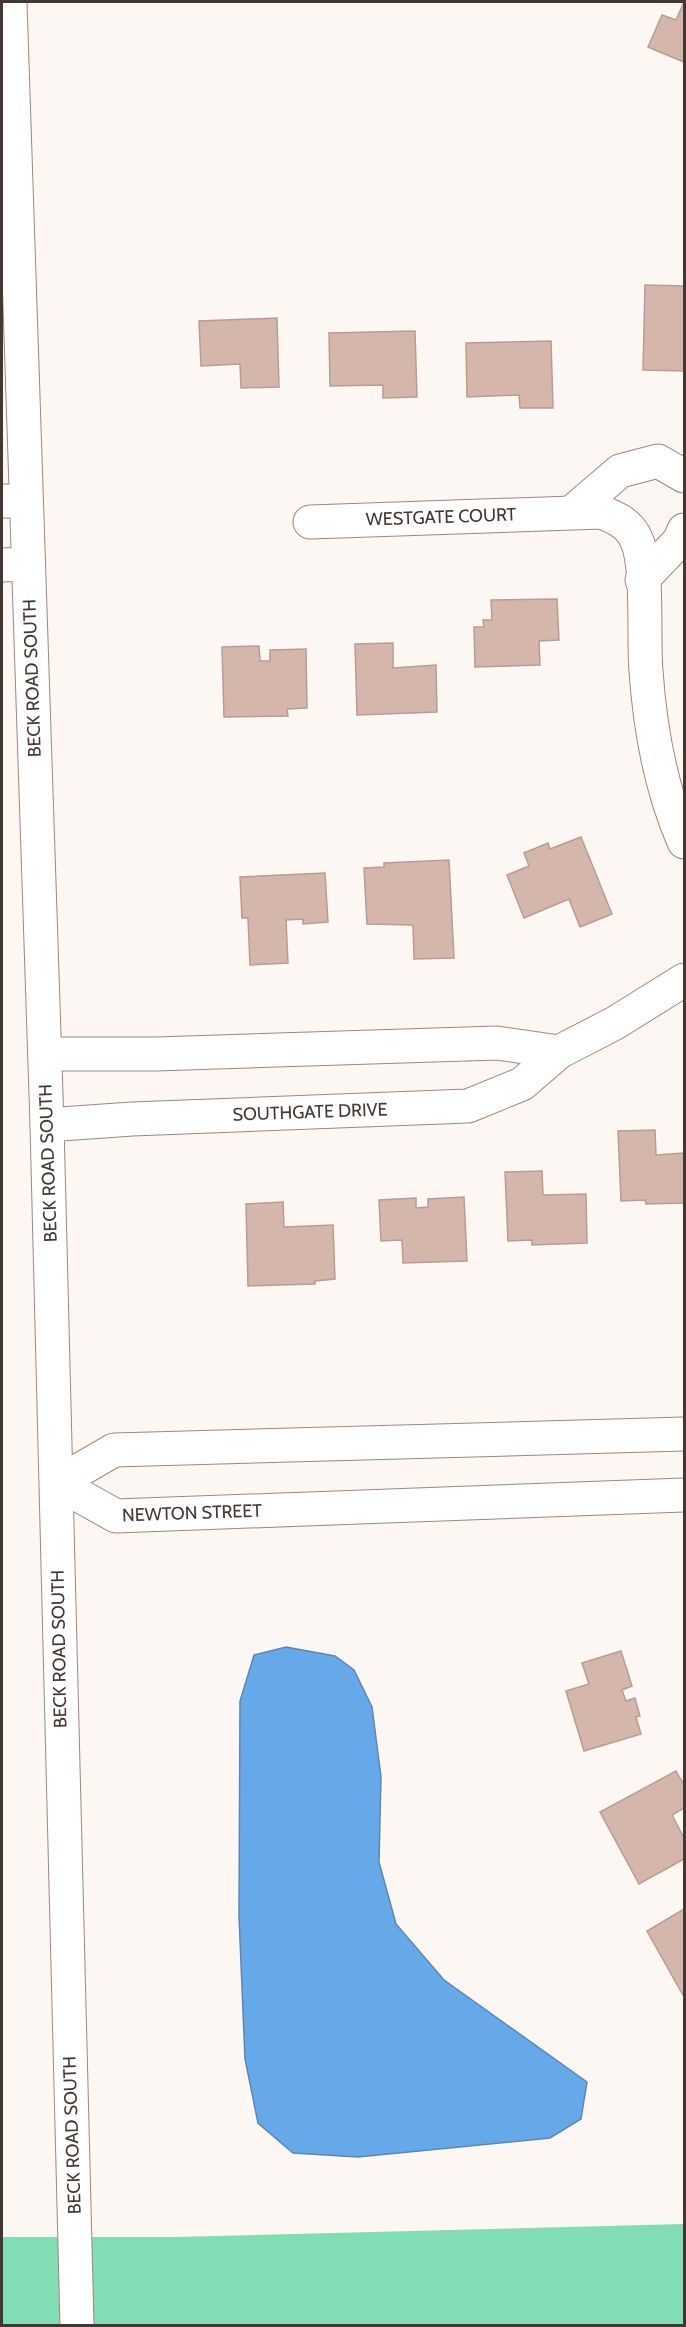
<svg xmlns="http://www.w3.org/2000/svg" width="686" height="2327" font-family="Cabin,sans-serif">
  <rect width="100%" height="100%" fill="#fdf7f4"/>
  <!-- green -->
  <path fill="#81ddb3" d="M684,2224v101h-682v-88h174z"/>
  <!-- water -->
  <path fill="#66a9e9" stroke="#5c87b2" stroke-width="1.5" d="M286,1647l49,9 19,14 18,37 9,70 -2,85 17,62 48,56 143,102 -6,37 -31,19 -192,19 -65,-4 -35,-30 -13,-64 -6,-143 1,-215 14,-46z"/>
  <!-- building -->
  <g fill="#d5b6aa" stroke="#ba9c90" stroke-width="1.5">
    <path d="M684,2v60l-36,-15 14,-32 14,5z"/>
    <path d="M645,285l39,1v85l-41,-1z"/>
    <path d="M277,318l2,69 -38,1 -1,-24 -39,2 -2,-45z"/>
    <path d="M415,331l2,66 -34,1v-13l-53,1 -1,-53z"/>
    <path d="M551,341l2,67h-33l-1,-13 -52,2 -1,-54z"/>
    <path d="M557,599l2,41 -20,1 1,24 -65,2 -1,-40h10l-1,-7h9l-1,-20z"/>
    <path d="M393,643v25l43,-3 1,47 -80,3 -2,-71z"/>
    <path d="M259,646l1,15h10v-11l36,-1 1,59 -20,1 1,7 -64,1 -2,-70z"/>
    <path d="M581,837l31,77 -32,13 -11,-28 -45,19 -17,-43 22,-9 -5,-13 24,-10 2,6z"/>
    <path d="M449,860l5,98 -40,1 -1,-34 -46,-1 -3,-56 20,-1v-4z"/>
    <path d="M325,873l3,49 -25,2v-5l-17,1 2,43 -38,2 -2,-47h-6l-2,-41z"/>
    <path d="M655,1130l1,25 28,-2v50l-38,1 -1,-4 -24,1 -3,-70z"/>
    <path d="M542,1171l1,24 43,-1 1,49 -55,2v-5l-24,1 -3,-69z"/>
    <path d="M464,1197l3,64 -64,2 -1,-23 -21,1 -2,-41 37,-2v10l12,-1v-8z"/>
    <path d="M283,1202l1,25 49,-2 2,54 -20,2v3l-67,2 -2,-82z"/>
    <path d="M621,1651l11,35 -10,4 4,11 9,-3 5,18 -4,1 5,17 -57,17 -18,-60 23,-7 -7,-21z"/>
    <path d="M676,1771l8,14v23l-12,7 12,23v21l-45,25 -39,-72z"/>
    <path d="M684,1909v88l-37,-66z"/>
  </g>
  <g fill="none" stroke-linecap="round" stroke-linejoin="round">
    <defs>
      <g id="street">
        <path d="M2,501h23"/>
        <path d="M572,512l48,-41 38,-10 26,15"/>
        <path d="M310,522l291,-10c14,5 29,12 35,27 13,26 7,100 10,132 4,58 15,118 38,171"/>
        <path d="M2,565l26,-1"/>
        <path d="M642,580l37,-39 5,-11"/>
        <path d="M45,1054h111l341,-11 62,9"/>
        <path d="M47,1125l85,-6 336,-13 54,-22 37,-32 56,-29 69,-43"/>
        <path d="M57,1483l57,-33 570,-16"/>
        <path d="M57,1483l59,33 568,-21"/>
      </g>
      <path id="secondary" d="M10,2l37,1123 30,1201"/>
    </defs>
    <!-- street casing -->
    <use href="#street" stroke="#a28579" stroke-width="35"/>
    <!-- secondary casing -->
    <use href="#secondary" stroke="#a28579" stroke-width="35"/>
    <!-- street -->
    <use href="#street" stroke="#fff" stroke-width="33"/>
    <!-- secondary -->
    <use href="#secondary" stroke="#fff" stroke-width="33"/>
  </g>
  <g text-anchor="middle" stroke-width="4.5" stroke-linejoin="round" paint-order="stroke">
    <!-- street labels -->
    <g font-size="18" fill="#443732" stroke="#fff">
      <text transform="translate(441 517) rotate(-2)" y="6">WESTGATE COURT</text>
      <text transform="translate(32 678) rotate(-92)" y="6">BECK ROAD SOUTH</text>
      <text transform="translate(310 1112) rotate(-2)" y="6">SOUTHGATE DRIVE</text>
      <text transform="translate(48 1163) rotate(-92)" y="6">BECK ROAD SOUTH</text>
      <text transform="translate(192 1513) rotate(-2)" y="6">NEWTON STREET</text>
      <text transform="translate(59 1649) rotate(-91)" y="6">BECK ROAD SOUTH</text>
      <text transform="translate(72 2135) rotate(-92)" y="6">BECK ROAD SOUTH</text>
    </g>
  </g>
  <!-- border -->
  <rect width="686" height="2327" fill="none" stroke="#443732" stroke-width="6"/>
</svg>
